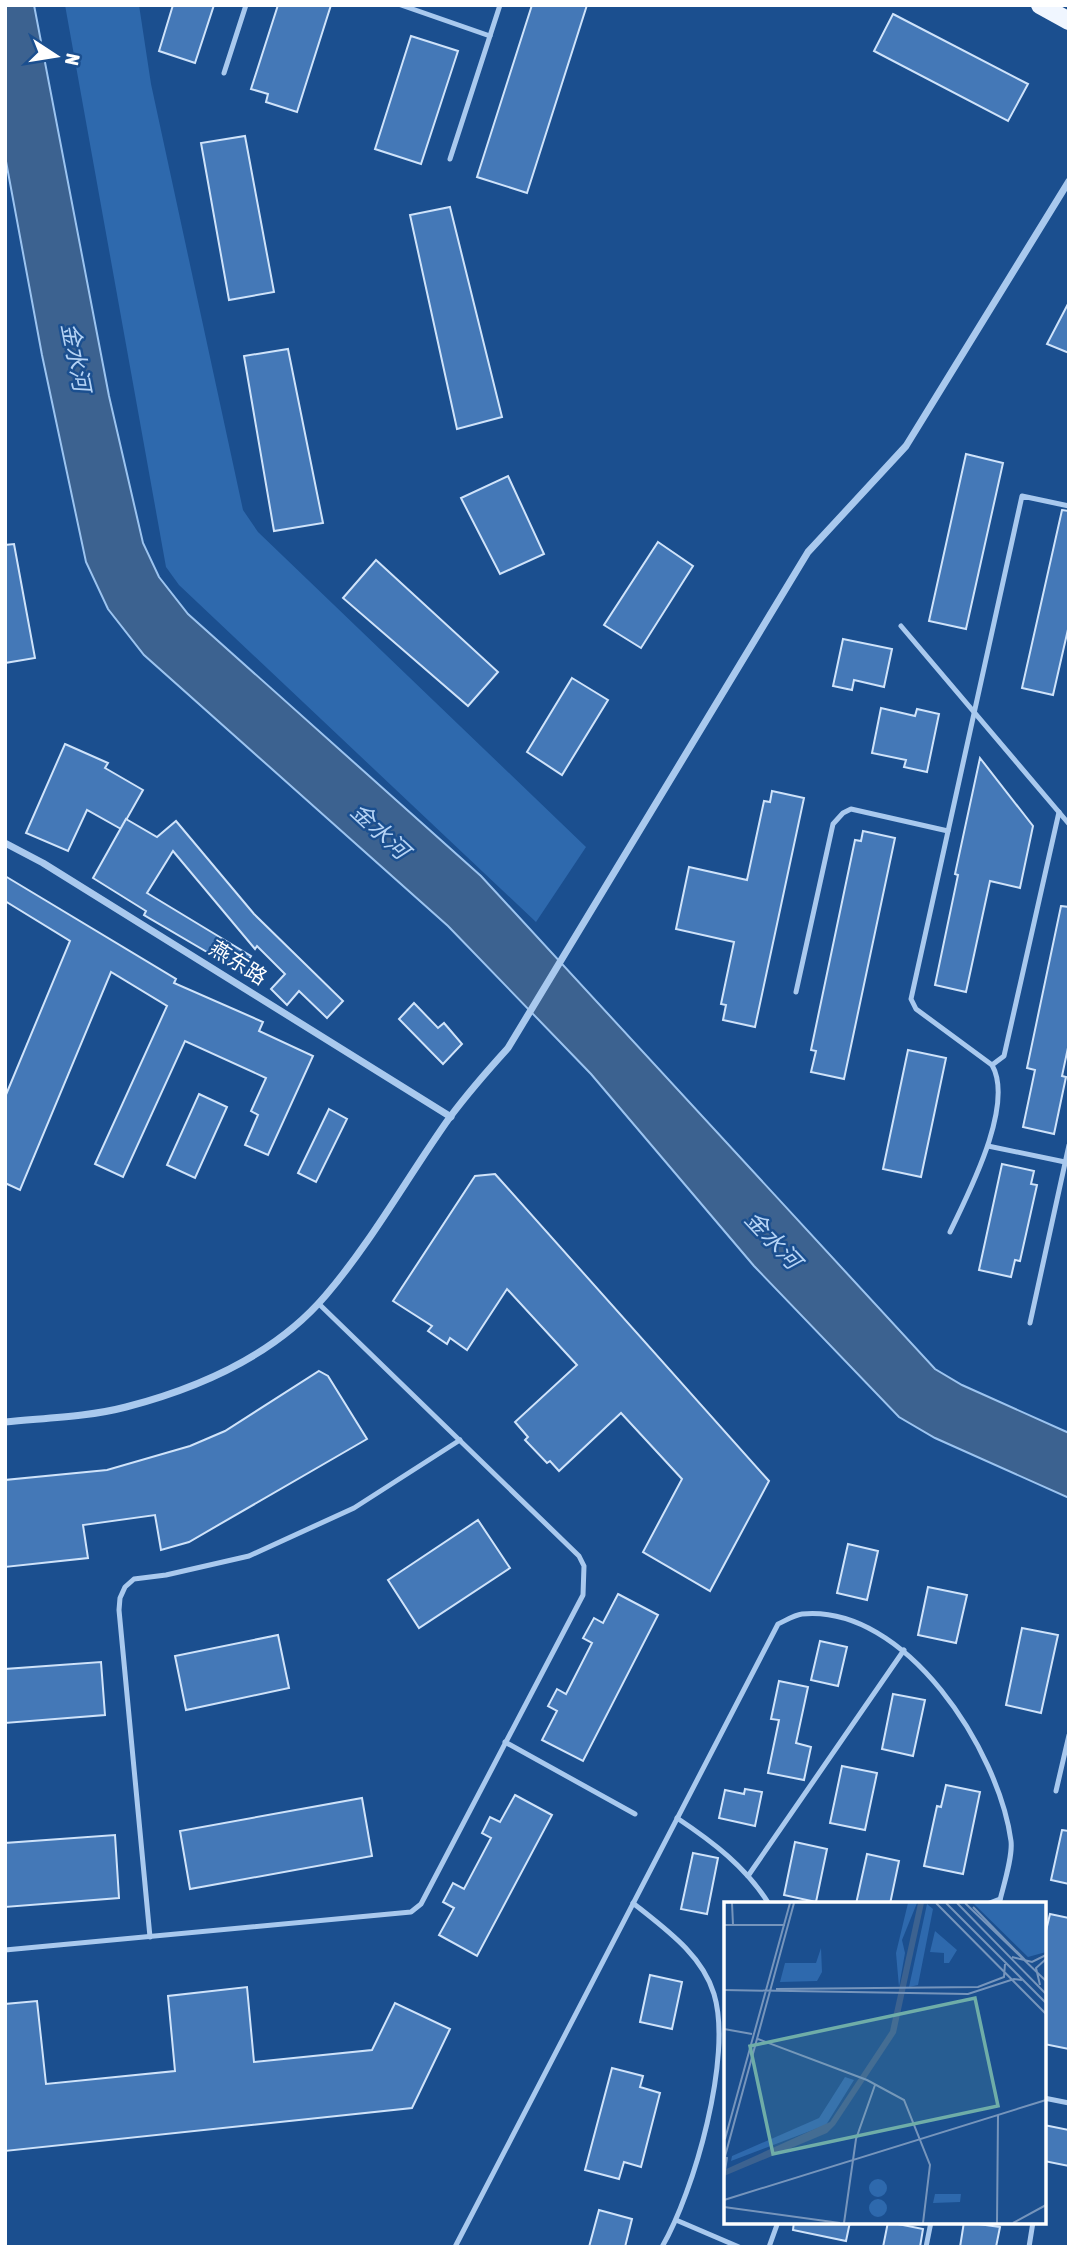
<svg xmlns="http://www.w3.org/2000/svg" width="1074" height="2252" font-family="'Asap Condensed','Noto Sans SC',sans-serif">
  <rect width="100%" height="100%" fill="#1b4f8f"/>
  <!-- green -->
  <path fill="#2e69ad" d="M65,5h74l12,79 92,426 15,22 328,315 -50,75 -357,-337 -13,-18z"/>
  <!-- water -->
  <path fill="#3c6290" stroke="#9cc4f0" stroke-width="2" d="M5,5h29l75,391 34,147 16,34 29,37 293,262 454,493 27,16 107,48v65l-134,-60 -36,-21 -145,-151 -163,-192 -143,-148 -304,-271 -36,-46 -22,-47 -44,-207 -37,-199z"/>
  <!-- building -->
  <g fill="#4478b7" stroke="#cfe3fa" stroke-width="2">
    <path d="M173,5h41l-19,58 -36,-12z"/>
    <path d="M278,5h53l-34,107 -31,-10 2,-8 -17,-5z"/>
    <path d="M532,5h55l-60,188 -50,-16z"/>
    <path d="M893,14l135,70 -20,37 -134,-70z"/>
    <path d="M411,36l47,15 -37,113 -46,-15z"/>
    <path d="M245,136l29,156 -45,8 -28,-157z"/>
    <path d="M450,207l52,210 -45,12 -47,-214z"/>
    <path d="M1069,302v51l-22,-9z"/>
    <path d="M288,349l35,174 -49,8 -30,-175z"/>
    <path d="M966,454l37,9 -37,166 -37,-8z"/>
    <path d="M508,476l36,78 -44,20 -39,-76z"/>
    <path d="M1062,510l7,1v114l-16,70 -31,-7z"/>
    <path d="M658,542l35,24 -52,82 -37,-23z"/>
    <path d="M14,544l21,114 -30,5v-118z"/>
    <path d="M376,560l122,112 -30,34 -125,-108z"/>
    <path d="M843,639l49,10 -8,38 -30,-7 -2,10 -19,-4z"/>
    <path d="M572,678l36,22 -46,75 -35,-23z"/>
    <path d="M881,708l34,8 2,-7 22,5 -12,58 -23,-5 2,-7 -34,-7z"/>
    <path d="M65,744l43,19 -3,5 38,22 -22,39 -34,-19 -19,41 -42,-18z"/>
    <path d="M980,758l53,68 -13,62 -30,-7 -24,111 -31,-7 23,-110 -3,-1z"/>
    <path d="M772,791l32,7 -49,229 -32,-7 3,-15 -5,-1 13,-62 -58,-13 13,-62 58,13 17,-79 6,1z"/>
    <path d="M126,819l31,18 19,-16 78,93 89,87 -16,17 -28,-27 -12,14 -16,-16 14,-15 -28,-28 -2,3 -82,-98 -26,42 104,63 -10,16 -97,-57 2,-4 -53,-33z"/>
    <path d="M863,831l32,7 -51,241 -33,-7 5,-21 -5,-1 44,-210 6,1z"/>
    <path d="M5,876l171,103 -2,4 89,39 -4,9 54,25 -45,99 -23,-10 13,-30 -7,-4 15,-33 -81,-37 -62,136 -28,-13 72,-158 -56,-34 -91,218 -15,-7v-86l65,-156 -65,-40z"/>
    <path d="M1061,906l8,1v136l-7,33 4,1 -12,57 -31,-7 12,-57 -8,-2z"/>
    <path d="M414,1003l24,25 6,-5 18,21 -19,20 -44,-45z"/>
    <path d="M908,1050l38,8 -25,119 -38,-8z"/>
    <path d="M199,1094l28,13 -32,71 -28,-13z"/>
    <path d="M329,1109l18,10 -31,63 -18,-9z"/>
    <path d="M1002,1164l32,7 -3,13 6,1 -17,76 -5,-1 -4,17 -32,-7z"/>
    <path d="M495,1174l274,307 -59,110 -67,-39 39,-73 -61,-66 -62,58 -9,-10 -3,2 -22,-23 3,-3 -13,-15 62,-57 -70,-76 -40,61 -17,-12 -3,6 -19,-13 4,-5 -39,-25 82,-125z"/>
    <path d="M319,1371l9,5 39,63 -178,103 -28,8 -6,-35 -72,10 5,33 -83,9v-87l102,-10 83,-24 35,-15z"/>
    <path d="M478,1520l32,48 -91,60 -31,-48z"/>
    <path d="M848,1544l30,7 -11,49 -30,-7z"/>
    <path d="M928,1587l39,8 -11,48 -38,-8z"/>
    <path d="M618,1594l40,21 -75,146 -41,-21 15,-29 -9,-5 9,-17 9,5 26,-51 -9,-5 11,-20 9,5z"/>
    <path d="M1022,1628l36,7 -17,78 -35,-8z"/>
    <path d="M278,1635l11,53 -103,22 -11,-54z"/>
    <path d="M820,1641l27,6 -9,39 -27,-6z"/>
    <path d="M101,1662l4,53 -100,8v-54z"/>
    <path d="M779,1681l29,6 -12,56 15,4 -7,33 -36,-7 11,-53 -8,-1z"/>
    <path d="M893,1694l32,6 -12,56 -31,-7z"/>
    <path d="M842,1766l35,7 -12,57 -35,-7z"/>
    <path d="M946,1785l34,7 -17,82 -39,-8 13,-60 4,1z"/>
    <path d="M745,1789l17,3 -7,34 -36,-8 6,-28 19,4z"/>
    <path d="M515,1795l37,20 -75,141 -38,-21 15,-27 -11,-6 10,-19 11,6 27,-51 -9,-5 8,-16 10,5z"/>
    <path d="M362,1798l10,58 -182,33 -10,-58z"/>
    <path d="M1062,1830l7,1v53l-18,-4z"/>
    <path d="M115,1835l4,63 -114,9v-64z"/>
    <path d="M795,1842l32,7 -11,53 -32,-7z"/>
    <path d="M693,1853l25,5 -11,56 -26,-5z"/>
    <path d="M867,1854l32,7 -9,43h-34z"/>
    <path d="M1050,1914l19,4v131l-25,-5v-105z"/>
    <path d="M650,1975l32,7 -10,47 -32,-7z"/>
    <path d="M247,1987l7,75 118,-12 23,-47 55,26 -38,79 -407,43v-147l32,-3 9,83 129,-13 -7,-75z"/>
    <path d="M612,2068l31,8 -3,11 20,6 -19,74 -17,-5 -5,17 -34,-9z"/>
    <path d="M1044,2125l25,5v36l-25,-5z"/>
    <path d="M599,2210l33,9 -7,28h-36z"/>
    <path d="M794,2222h56l-4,19 -53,-11z"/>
    <path d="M888,2222l35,7 -3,18h-37z"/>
    <path d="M964,2222l36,5 -4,20h-36z"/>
  </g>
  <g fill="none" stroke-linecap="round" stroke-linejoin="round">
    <!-- lane -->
    <g stroke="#a9c9ee" stroke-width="5">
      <path d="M401,5l89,31"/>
      <path d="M224,73l22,-68"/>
      <path d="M450,159l50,-154"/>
      <path d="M901,626l168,198"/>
      <path d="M796,992l37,-168 10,-11 8,-4 97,22"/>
      <path d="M992,1065l12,-9 55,-244"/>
      <path d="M988,1146l77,16"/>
      <path d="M950,1232c18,-38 65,-127 42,-167l-76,-56 -5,-10 111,-503 47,10"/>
      <path d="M1030,1323l39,-178"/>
      <path d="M505,1742l130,72"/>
      <path d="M1056,1791l13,-56"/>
      <path d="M677,1818c36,24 69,49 92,86"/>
      <path d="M748,1876l156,-226"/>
      <path d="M633,1903c31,25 69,51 81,91 19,62 -20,198 -52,253"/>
      <path d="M987,1904l13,-5"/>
      <path d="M150,1937l-31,-327 1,-12 5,-11 9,-8 32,-4 83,-19 105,-48 106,-68"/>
      <path d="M5,1950l406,-38 10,-8 162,-309 1,-29 -5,-10 -261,-253"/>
      <path d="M1044,2098l25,5"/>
      <path d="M676,2220l63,27"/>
      <path d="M455,2247l323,-623c7,-3 16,-9 24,-10 104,-10 197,137 209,227 2,16 -8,46 -12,63"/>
      <path d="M769,2247l9,-25"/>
      <path d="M926,2247l5,-25"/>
      <path d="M1029,2247l4,-25"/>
    </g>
    <!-- street -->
    <g stroke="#a9c9ee" stroke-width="7">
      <path d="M5,843l38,20 408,254"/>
      <path d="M5,1422c40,-4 83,-5 121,-15 73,-19 150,-53 200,-112 47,-55 82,-119 124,-178 18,-24 38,-47 58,-69l300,-496 98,-106 163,-265"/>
    </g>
    <!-- primary -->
    <path stroke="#f0f6ff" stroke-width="18" d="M1040,5l29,16"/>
  </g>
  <g text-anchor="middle" stroke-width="5" stroke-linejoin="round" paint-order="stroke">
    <!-- street labels -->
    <g font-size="21" fill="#fff" stroke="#1b4f8f">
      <text transform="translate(238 963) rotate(32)" y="7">燕东路</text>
    </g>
    <!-- water labels -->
    <g font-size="23" font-style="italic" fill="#b5d3f5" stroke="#1b4f8f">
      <text transform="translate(76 357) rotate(79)" y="8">金水河</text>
      <text transform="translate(380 831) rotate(43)" y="8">金水河</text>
      <text transform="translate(773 1240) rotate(47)" y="8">金水河</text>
    </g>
  </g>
  <!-- overview -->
  <g transform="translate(724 1902)">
    <rect width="322" height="322" fill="#1b4f8f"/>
    <path d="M184,1h9l-15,37 3,13 -6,34 -3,-34zM249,1h73v49l-18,5zM203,2l6,5 -15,76 -9,2zM211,29l22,19 -8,13h-5v-10l-14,-1zM97,46l1,24 -5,9 -37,1 5,-19h31zM121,175l9,3 -28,45 -95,36 1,-5 87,-38zM145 286a9 9 0 1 1 18 0a9 9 0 1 1-18 0ZM211,292h26l-1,8 -27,1zM145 306a9 9 0 1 1 18 0a9 9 0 1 1-18 0Z" fill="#2e69ad"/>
    <path d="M194,1h6l-28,130 -61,92 -8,8 -103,43v-6l106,-48 60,-91z" fill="#3c6290"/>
    <path fill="none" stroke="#7695bc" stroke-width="2" d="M8,1l1,22M212,1l110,111M222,1l100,100M233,1l89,91M241,1l81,78M249,5l54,55M0,23h61M288,55l20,5 14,-7M316,83l-4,-17 10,-9M52,87l202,-2 26,-10 1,-13M0,88l244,4 46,-15 8,1M0,127l28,5M34,137l109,41 37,20 26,65 -7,58M1,237l65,-236M0,258l70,-257M0,276l3,-21M0,298l322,-100M0,305l116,16M120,321l12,-84 19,-54M273,321l1,-108M289,321l33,-18"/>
    <path fill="#6fada8" fill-opacity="0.15" stroke="#6fada8" stroke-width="3.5" d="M251,96l23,108 -225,48 -23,-108z"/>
    <rect width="322" height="322" fill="none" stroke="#fff" stroke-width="3.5"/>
  </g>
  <!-- border -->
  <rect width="1074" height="2252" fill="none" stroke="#ffffff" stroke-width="14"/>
  <!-- north arrow -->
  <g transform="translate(56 56) rotate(102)" stroke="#1b4f8f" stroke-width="5" paint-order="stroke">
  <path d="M0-5L12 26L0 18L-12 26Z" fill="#ffffff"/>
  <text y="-10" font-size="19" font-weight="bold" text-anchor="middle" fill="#ffffff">N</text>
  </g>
</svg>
